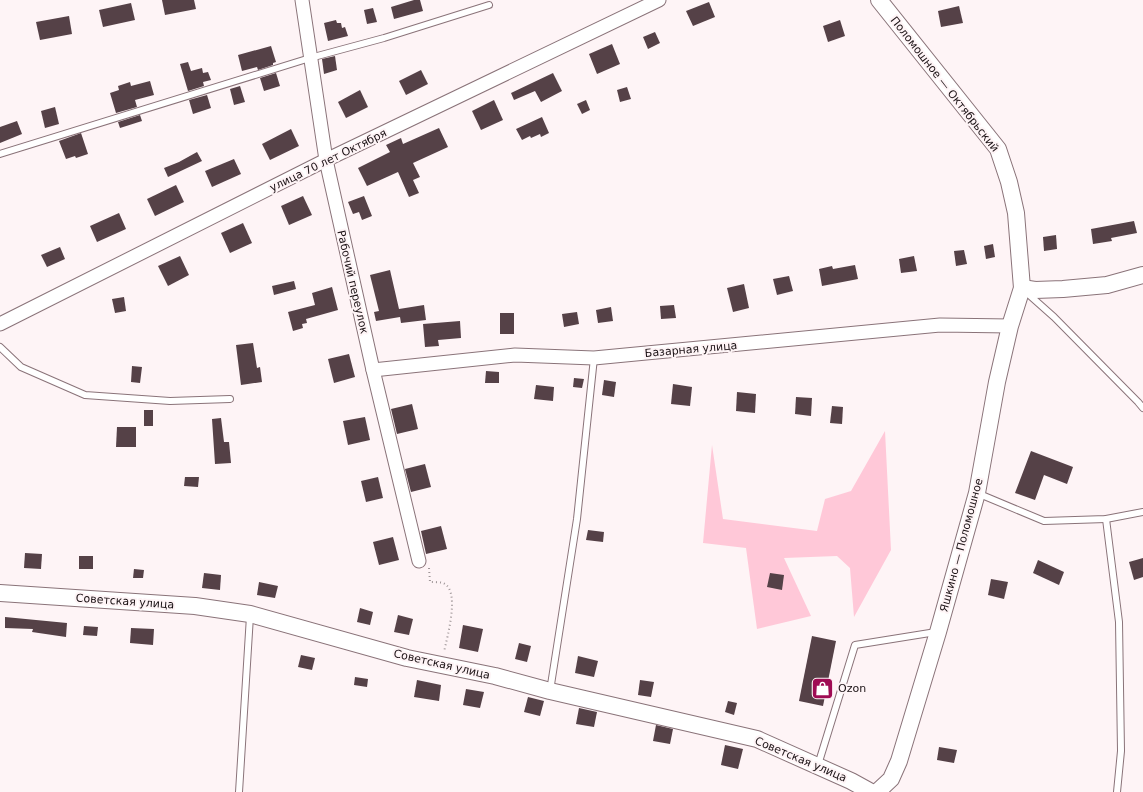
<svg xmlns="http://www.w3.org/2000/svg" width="1143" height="792" font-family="'DejaVu Sans',sans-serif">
  <rect width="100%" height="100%" fill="#fef4f6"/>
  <!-- green -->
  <path fill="#ffc8d8" d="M885,431l6,119 -37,67 -4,-49 -13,-12 -53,2 27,58 -54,13 -11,-81 -43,-5 9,-98 11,74 94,12 8,-32 26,-8z"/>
  <!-- building -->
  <g fill="#554147">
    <path d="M162,0h32l2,9 -31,6z"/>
    <path d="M414,0h6l3,11 -29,8 -3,-12z"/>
    <path d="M709,2l6,15 -22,9 -7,-15z"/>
    <path d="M131,3l4,17 -32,7 -4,-17z"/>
    <path d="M959,6l4,17 -22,4 -3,-16z"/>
    <path d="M373,8l4,14 -10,2 -3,-14z"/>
    <path d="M69,16l3,18 -32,6 -4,-18z"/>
    <path d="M336,20l1,3h4l1,5 3,-1 3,9 -20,5 -4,-18z"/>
    <path d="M840,20l5,16 -17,6 -5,-16z"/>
    <path d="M655,32l5,11 -12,6 -5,-12z"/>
    <path d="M612,44l8,20 -23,10 -8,-20z"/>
    <path d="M271,46l5,16 -3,1v2l-15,5 -1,-3 -15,4 -4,-16z"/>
    <path d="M335,56l2,14 -13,4 -2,-15z"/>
    <path d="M188,62l3,9 11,-3 1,5 5,-1 3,8 -8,2 1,4 -16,5 -8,-27z"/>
    <path d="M421,70l7,14 -22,11 -7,-14z"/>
    <path d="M276,73l4,13 -16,5 -4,-13z"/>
    <path d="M553,73l9,18 -21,11 -6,-11 -21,9 -3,-7z"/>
    <path d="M150,81l4,14 -19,5 2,7 -21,6 -6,-20 9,-3 -1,-4 12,-4 1,4z"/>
    <path d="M240,86l5,16 -11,3 -4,-16z"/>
    <path d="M627,87l4,12 -11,3 -3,-12z"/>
    <path d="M360,90l8,17 -22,11 -8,-16z"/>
    <path d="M207,95l4,13 -18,6 -4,-14z"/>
    <path d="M494,100l9,20 -22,10 -9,-19z"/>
    <path d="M586,100l4,10 -8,4 -5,-10z"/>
    <path d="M55,107l4,17 -14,4 -4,-17z"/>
    <path d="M140,115l2,6 -22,7 -2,-6z"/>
    <path d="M542,117l7,16 -8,4 -1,-3 -9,4 -1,-2 -8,4 -6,-11z"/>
    <path d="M17,121l5,13 -22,9v-16z"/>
    <path d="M439,128l9,19 -35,16 7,14 -7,3 6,13 -10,4 -11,-25 -31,14 -9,-18 32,-16 -4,-7 15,-7 2,6z"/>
    <path d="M291,129l8,17 -29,14 -8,-16z"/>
    <path d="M81,133l7,21 -12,4 -1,-2 -9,3 -7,-18z"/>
    <path d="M197,152l5,9 -34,16 -4,-9 15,-6z"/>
    <path d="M234,159l7,15 -29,13 -7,-16z"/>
    <path d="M176,185l8,17 -29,14 -8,-17z"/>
    <path d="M303,196l9,19 -23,10 -8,-19z"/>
    <path d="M364,196l8,20 -10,4 -3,-8 -6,2 -5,-12z"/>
    <path d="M119,213l7,16 -29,13 -7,-16z"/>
    <path d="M1134,221l3,12 -26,5 1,3 -19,3 -2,-15z"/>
    <path d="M243,223l9,20 -22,10 -9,-20z"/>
    <path d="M1056,235l1,14 -13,2 -1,-14z"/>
    <path d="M993,244l2,13 -9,2 -2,-13z"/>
    <path d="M60,247l5,12 -18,8 -6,-12z"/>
    <path d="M964,250l3,14 -11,2 -2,-15z"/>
    <path d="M180,256l9,19 -21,11 -10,-20z"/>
    <path d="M914,256l3,15 -16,2 -2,-14z"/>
    <path d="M855,265l3,14 -36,7 -3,-17 13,-3 1,3z"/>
    <path d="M390,270l9,39 25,-4 2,15 -25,3 -1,-6 -24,4 -2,-9 5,-1 -9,-36z"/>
    <path d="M789,276l4,15 -16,4 -4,-16z"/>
    <path d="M294,281l2,8 -22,6 -2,-9z"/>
    <path d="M744,284l5,24 -16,4 -6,-24z"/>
    <path d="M332,287l6,23 -32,9 1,4 -5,1 1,4 -10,3 -5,-19 27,-7 -3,-12z"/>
    <path d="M124,297l2,14 -11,2 -3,-14z"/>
    <path d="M674,305l2,13 -15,1 -1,-13z"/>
    <path d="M611,307l2,14 -15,2 -2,-13z"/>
    <path d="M577,312l2,12 -15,3 -2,-13z"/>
    <rect x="500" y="313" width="14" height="21"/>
    <path d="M460,321l1,17 -23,2 1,6 -14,1 -2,-23z"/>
    <path d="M253,343l4,25 3,-1 2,15 -21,3 -5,-40z"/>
    <path d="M349,354l6,23 -21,6 -6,-24z"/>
    <path d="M132,366l10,1 -2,16 -9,-1z"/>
    <path d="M486,371l13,1v11h-14z"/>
    <path d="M574,378l10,1 -2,9 -9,-1z"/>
    <path d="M604,380l12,2 -2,15 -12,-2z"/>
    <path d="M673,384l19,3 -2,19 -19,-2z"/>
    <path d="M536,385l18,2 -1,14 -19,-2z"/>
    <path d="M737,392l19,2 -1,19 -19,-2z"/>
    <path d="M796,397l16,1 -1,18 -16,-2z"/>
    <path d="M412,404l6,25 -21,5 -6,-25z"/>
    <path d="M832,406l11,1 -1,17 -12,-1z"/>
    <rect x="144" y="410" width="9" height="16"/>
    <path d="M365,417l5,23 -22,5 -5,-24z"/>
    <path d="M221,418l3,24h5l2,21 -16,1 -3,-45z"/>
    <path d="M117,427h19v20h-20z"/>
    <path d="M1031,451l42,16 -6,17 -23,-9 -9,25 -20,-7z"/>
    <path d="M425,464l6,23 -20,5 -6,-23z"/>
    <path d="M185,477h14l-1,10 -14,-1z"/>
    <path d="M378,477l5,21 -17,4 -5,-21z"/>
    <path d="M441,526l6,23 -21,5 -5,-23z"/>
    <path d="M588,530l16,2 -1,10 -17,-2z"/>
    <path d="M393,537l6,23 -20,5 -6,-23z"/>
    <path d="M25,553l17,1 -1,15 -17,-1z"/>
    <rect x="79" y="556" width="14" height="13"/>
    <path d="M1143,558v19l-9,3 -5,-18z"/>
    <path d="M1038,560l26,12 -5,13 -26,-12z"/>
    <path d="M134,569l10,1 -1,8h-10z"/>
    <path d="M204,573l17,2 -1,15 -18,-2z"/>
    <path d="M770,573l14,2 -2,15 -15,-3z"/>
    <path d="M991,579l17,3 -4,17 -16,-4z"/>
    <path d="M259,582l19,4 -3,12 -18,-3z"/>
    <path d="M360,608l13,4 -3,13 -13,-3z"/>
    <path d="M398,615l15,4 -4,16 -15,-3z"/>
    <path d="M5,617l62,6 -1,14 -34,-5 1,-3 -28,-1z"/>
    <path d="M463,625l20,4 -5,23 -19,-4z"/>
    <path d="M84,626l14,1 -1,9 -14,-1z"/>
    <path d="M131,628l23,1 -1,16 -23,-2z"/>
    <path d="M812,636l24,5 -13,65 -24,-5z"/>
    <path d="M519,643l12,3 -4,16 -12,-3z"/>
    <path d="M301,655l14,3 -3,12 -14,-3z"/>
    <path d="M578,656l20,5 -4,16 -19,-4z"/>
    <path d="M355,677l13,2 -1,8 -13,-2z"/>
    <path d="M417,680l24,5 -2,16 -25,-4z"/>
    <path d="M640,680l14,2 -3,15 -13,-2z"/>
    <path d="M466,689l18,3 -4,16 -17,-3z"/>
    <path d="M528,697l16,4 -4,15 -16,-4z"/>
    <path d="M728,701l9,2 -3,12 -9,-3z"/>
    <path d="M579,708l18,4 -3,15 -18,-3z"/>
    <path d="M656,725l17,4 -3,15 -17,-3z"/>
    <path d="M725,745l18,4 -5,20 -17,-4z"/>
    <path d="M939,747l18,3 -3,13 -17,-3z"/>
  </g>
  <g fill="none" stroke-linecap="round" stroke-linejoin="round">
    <defs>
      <g id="service">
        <path d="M0,154l310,-96 74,-20 105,-33"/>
        <path d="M1027,293l27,24 84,85 5,6"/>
        <path d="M0,347l21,20 64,28 85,6 60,-2"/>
        <path d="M977,493l67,28 62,-2 37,-7"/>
        <path d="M1106,519l13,103 2,129 -4,41"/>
        <path d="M550,691l27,-172 17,-161"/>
        <path d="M818,765l37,-120 81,-13"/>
        <path d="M239,792l11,-176"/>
      </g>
      <g id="minor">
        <path d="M302,0l24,160 47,210 46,191"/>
        <path d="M0,324l326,-164 333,-160"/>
        <path d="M373,370l142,-15 79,3 346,-33 70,1"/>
      </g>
      <g id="tertiary">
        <path d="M1022,288l13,2 28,-1 44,-4 36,-10"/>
        <path d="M0,593l195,13 55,8 157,44 88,18 55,15 207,48 94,42 20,11"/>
        <path d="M877,792l14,-13 8,-18 39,-129 39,-139 20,-111 13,-56 12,-38 -6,-75 -7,-31 -11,-33 -119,-149"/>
      </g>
    </defs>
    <!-- service casing -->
    <use href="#service" stroke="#8a7379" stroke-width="8"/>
    <!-- minor casing -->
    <use href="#minor" stroke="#8a7379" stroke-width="15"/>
    <!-- tertiary casing -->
    <use href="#tertiary" stroke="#8a7379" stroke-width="18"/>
    <!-- path -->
    <path stroke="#9f9698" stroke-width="2" stroke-dasharray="1 3" stroke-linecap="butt" d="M429,568l1,14c4,0 9,0 13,1 18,7 4,54 1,69"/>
    <!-- service -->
    <use href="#service" stroke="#fff" stroke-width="6"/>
    <!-- minor -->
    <use href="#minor" stroke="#fff" stroke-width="13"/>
    <!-- tertiary -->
    <use href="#tertiary" stroke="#fff" stroke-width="16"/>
  </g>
  <!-- icons -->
  <defs>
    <symbol id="shop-square" viewBox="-11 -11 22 22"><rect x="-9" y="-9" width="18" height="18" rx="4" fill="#9f0c54" stroke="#fef4f6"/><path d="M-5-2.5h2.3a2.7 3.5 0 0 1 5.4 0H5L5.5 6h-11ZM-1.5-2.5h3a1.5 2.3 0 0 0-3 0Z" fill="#fff"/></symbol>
  </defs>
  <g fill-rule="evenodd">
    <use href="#shop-square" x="810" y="676" width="25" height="25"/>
  </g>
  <g text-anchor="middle" stroke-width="4" stroke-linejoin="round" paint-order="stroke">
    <!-- street labels -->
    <g font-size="11" fill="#1a1114" stroke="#fef4f6">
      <text transform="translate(945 84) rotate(52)" y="4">Поломошное — Октябрьский</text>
      <text transform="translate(328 160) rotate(-26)" y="4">улица 70 лет Октября</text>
      <text transform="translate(353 282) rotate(77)" y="4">Рабочий переулок</text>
      <text transform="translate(691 349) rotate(-5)" y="4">Базарная улица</text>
      <text transform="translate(961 545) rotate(-75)" y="4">Яшкино — Поломошное</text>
      <text transform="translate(125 601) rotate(4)" y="4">Советская улица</text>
      <text transform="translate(442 664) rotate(13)" y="4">Советская улица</text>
      <text transform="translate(801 759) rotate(23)" y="4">Советская улица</text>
    </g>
    <!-- poi labels -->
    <g font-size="11" fill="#1a1114" stroke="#fef4f6" text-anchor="start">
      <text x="838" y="692">Ozon</text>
    </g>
  </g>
</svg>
